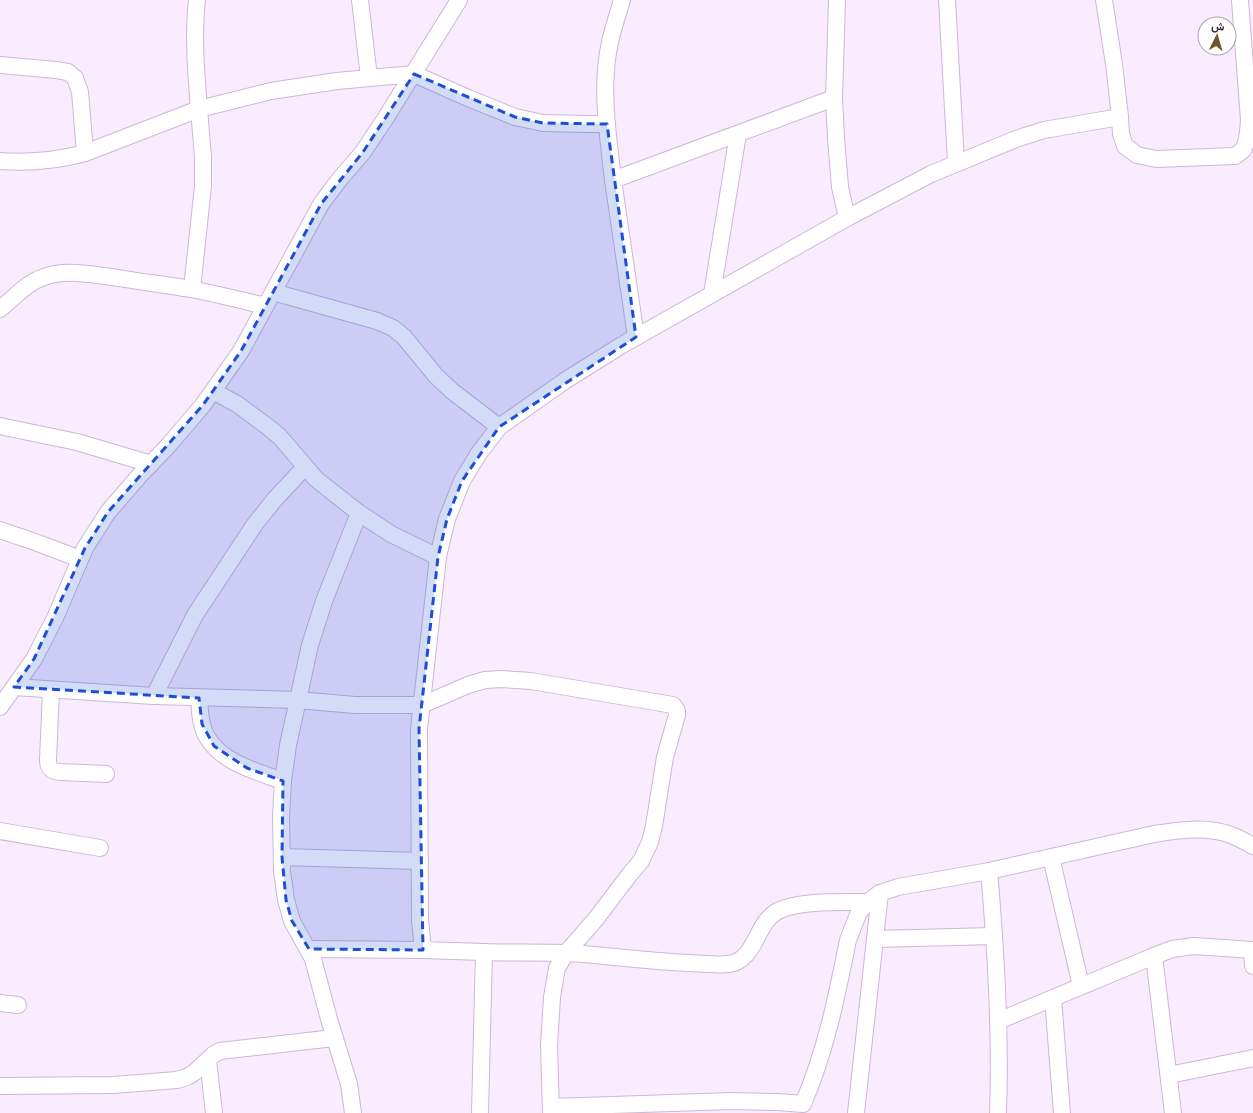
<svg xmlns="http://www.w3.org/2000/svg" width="1253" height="1113" font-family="Manrope,Vazirmatn,sans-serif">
  <rect width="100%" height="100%" fill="#f9ecfe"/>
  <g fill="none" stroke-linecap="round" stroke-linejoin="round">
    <defs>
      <g id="minor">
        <path d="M197,0c-4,36 -1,72 2,109l72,-18 66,-10 77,-7 54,24 47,19 28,6 45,1h19"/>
        <path d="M360,0l9,78"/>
        <path d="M837,0l-3,98 2,40 4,49 7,31"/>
        <path d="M947,0l9,163"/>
        <path d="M0,65l56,5 12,2 7,6 5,14 5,61"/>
        <path d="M1120,117l1,17 4,12 12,9 19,4 79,-3 8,-6 3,-7 2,-11 1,-12 -9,-120"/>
        <path d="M0,161c29,2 56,0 85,-8l114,-44 4,48v29l-11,103"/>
        <path d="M613,180c-5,-45 -13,-93 -3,-138 3,-14 8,-28 12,-42"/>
        <path d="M273,292l104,29 16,7 11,9 32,39 16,15 47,36"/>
        <path d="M712,294l26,-160"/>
        <path d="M0,309c14,-11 26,-26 44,-32 23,-9 57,-1 81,2 22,4 44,6 66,10 25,5 50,11 74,17"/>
        <path d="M636,337l-23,-157 221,-82"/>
        <path d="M213,391l24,13 31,23 12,10 36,42 43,34 -35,88 -14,44 -22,100 -5,36 -2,35 1,55 4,29 6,21 21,38 16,60 20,65 4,29"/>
        <path d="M0,426l77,16 74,22"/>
        <path d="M359,513l32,21 47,23"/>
        <path d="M0,530l35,12 45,17"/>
        <path d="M14,687l140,9 143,4 58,5h67l46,-20 17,-5 16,-1 30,2 142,24 4,6v4l-12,42 -11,69 -4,16 -9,19 -11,13 -35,46 -29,33 -9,15 -5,29 -3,49 2,67"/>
        <path d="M51,690l-3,70c0,9 4,11 12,12l46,2"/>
        <path d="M154,696l41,-81 60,-91 20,-25 30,-32"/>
        <path d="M199,698c1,13 1,27 8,39 14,25 50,35 76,44"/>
        <path d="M0,707l34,-48 21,-41 30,-70 23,-36 32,-37 28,-29 35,-41 38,-54 80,-147 18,-24 24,-28 22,-33 74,-119"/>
        <path d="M0,831l100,17"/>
        <path d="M282,857l138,4"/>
        <path d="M1051,857l30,129"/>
        <path d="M989,871c7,80 12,161 9,242"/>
        <path d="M875,939l119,-3"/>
        <path d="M309,949l114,1"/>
        <path d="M1252,950l1,16"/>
        <path d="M484,952c27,1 54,0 81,1 28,1 55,5 82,7 20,2 40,3 60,4 7,0 15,1 22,0 27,-4 26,-39 47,-52 20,-12 68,-10 92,-10"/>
        <path d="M1154,956l18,-7 22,-3 59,4"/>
        <path d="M1053,998l9,115"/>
        <path d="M0,1003l18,2"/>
        <path d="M998,1021l156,-65 19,157"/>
        <path d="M208,1060l6,53"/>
        <path d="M1169,1075l84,-17"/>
        <path d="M0,1086l113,-1 64,-5 10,-3 8,-5 18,-17 7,-4 114,-13"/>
        <path d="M551,1107l181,-6 46,1 25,2c23,-53 34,-109 45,-164l11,-28 9,-10 12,-9 18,-6 91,-16 165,-37c25,-4 53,-8 77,1 8,3 15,7 22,11"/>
        <path d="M480,1113l4,-161 -61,-2 -3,-30 -1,-191 19,-172 9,-38 15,-38 17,-28 20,-26 67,-47 56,-35 225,-127 84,-44 85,-35 28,-9 76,-13 -6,-53 -10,-64"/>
        <path d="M856,1113l24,-220"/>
      </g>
    </defs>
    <!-- minor casing -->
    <use href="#minor" stroke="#cdb7d5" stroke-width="18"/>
    <!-- minor -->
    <use href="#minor" stroke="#fff" stroke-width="16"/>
  </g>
  <!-- marked area -->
  <path fill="#1d4ed8" fill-opacity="0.2" stroke="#1d4ed8" stroke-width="3" stroke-dasharray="8 5" stroke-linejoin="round" d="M414,74l101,43 28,6 64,1 29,213 -137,90 -37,54 -15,38 -9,38 -19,172 4,221 -114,-1 -17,-28 -6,-21 -4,-43 1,-76 -36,-13 -33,-22 -12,-22 -3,-26 -185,-11 20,-28 51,-111 23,-36 95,-107 38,-54 80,-147 42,-52z"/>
  <!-- north arrow -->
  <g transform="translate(1217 36) rotate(5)"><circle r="19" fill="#ffffff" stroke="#a8a5a9"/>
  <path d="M0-3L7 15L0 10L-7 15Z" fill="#6f5828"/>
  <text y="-6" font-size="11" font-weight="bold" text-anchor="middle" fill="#261d28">ش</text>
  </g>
</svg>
